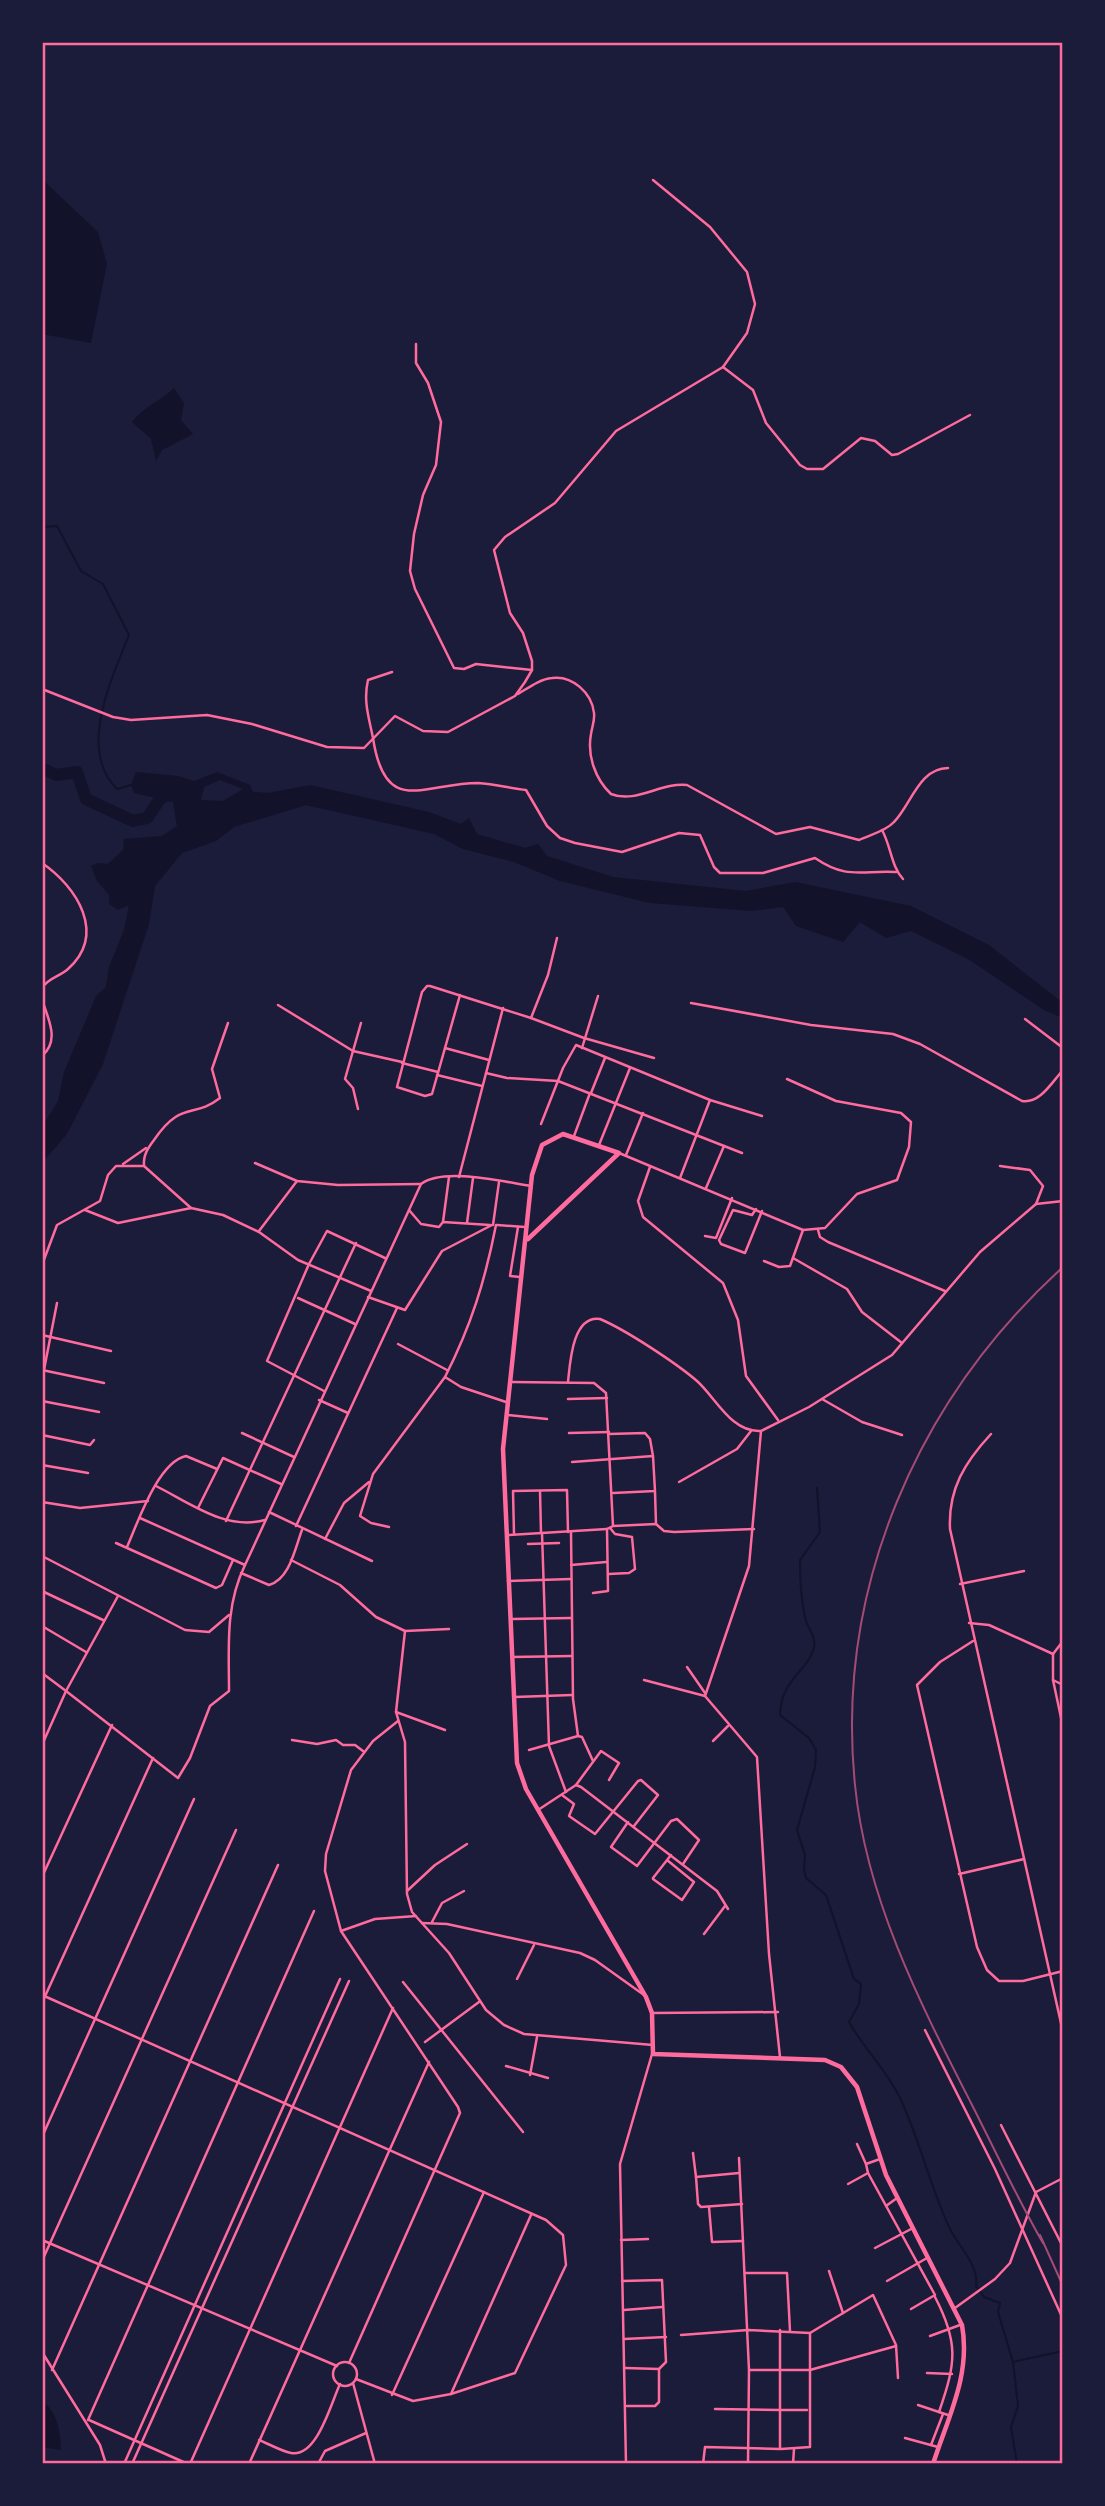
<svg xmlns="http://www.w3.org/2000/svg" width="1105" height="2506" font-family="'Source Sans 3',sans-serif">
  <rect width="100%" height="100%" fill="#1b1b3a"/>
  <!-- water -->
  <g fill="#12122b" fill-rule="evenodd">
    <path d="M42,179l56,53 9,32 -16,79 -49,-9z"/>
    <path d="M174,388l10,15 -3,17 12,14 -31,16 -6,11 -5,-22 -19,-17c11,-15 29,-21 42,-34z"/>
    <path d="M136,772l42,4 16,5 23,-9 33,13 3,7 15,1 42,-8 119,27 32,12 8,-6 8,16 48,14 13,-4 9,12 66,21 133,14 49,-9 116,24 78,39 69,54 5,1v18l-19,-8 -76,-51 -57,-28 -25,7 -26,-16 -17,20 -47,-16 -13,-19 -31,4 -102,-8 -90,-22 -46,-19 -51,-13 -29,-15 -128,-29 -72,22 -18,14 -34,12 -27,33 -6,38 -46,140 -36,70 -25,29v-36l16,-26 6,-29 32,-76 10,-9 3,-20 15,-37 5,-25 -11,5 -9,-6v-9l-12,-14 -6,-15 7,-3 10,1 15,-14 1,-11 38,-3 15,-10 -4,-24 -39,-9 -3,-8zM220,780l23,9 -20,12 -22,-1 3,-13z"/>
    <path d="M42,2401c16,11 18,31 19,49l-19,-3z"/>
  </g>
  <g fill="none" stroke-linecap="round" stroke-linejoin="round">
    <!-- stream -->
    <g stroke="#12122b" stroke-width="2">
      <path d="M42,527l15,-1 24,45 22,13 26,51c-17,43 -52,115 -12,154l14,-4"/>
      <path d="M817,1488l3,44 -20,28c0,20 1,42 6,61 3,9 10,16 8,26 -5,24 -33,31 -34,68l29,23 7,12 -1,17 -18,63 8,25 -1,14 2,9 20,17 28,84 7,5 -2,20 -10,18c15,27 38,48 51,76 20,42 30,89 50,131 9,18 29,36 26,57l8,11 16,6 -2,9 15,50 5,44 -7,21 6,37"/>
      <path d="M1013,2362l50,-11"/>
    </g>
    <!-- river -->
    <path stroke="#12122b" stroke-width="12" d="M42,768l14,7 21,-3 9,27 47,22 14,-3 13,-19 11,-6"/>
    <!-- minor -->
    <g stroke="#ff6b9d" stroke-width="2.5">
      <path d="M416,344v19l12,20 13,39 -5,43 -13,30 -9,39 -4,37 5,18 39,79 10,1 12,-5 56,6"/>
      <path d="M723,367l30,23 13,33 34,42 7,4h16l38,-31 14,3 17,14 6,-1 72,-39"/>
      <path d="M392,672l-24,8c-5,21 1,38 5,58 12,80 51,45 105,45 16,1 32,5 48,7l21,36 13,12 15,5 47,9 57,-19 21,2 14,32 6,6h43l52,-15c32,22 47,12 81,14"/>
      <path d="M42,689l71,28 18,3 76,-5 45,9 75,23 37,1 31,-32 28,15 25,1 67,-36 10,-14 7,-12v-9l-9,-28 -13,-20 -16,-63 11,-13 50,-34 61,-72 107,-64 24,-34 8,-29 -8,-32 -37,-45 -57,-47"/>
      <path d="M518,694c10,-6 22,-15 34,-16 20,-3 40,15 42,35 1,7 -2,14 -3,21 -4,21 4,45 20,60 25,10 50,-12 76,-9l89,49 34,-7 49,13c11,-5 27,-9 35,-18 17,-17 25,-54 54,-54"/>
      <path d="M882,830c9,16 9,36 21,49"/>
      <path d="M42,863c35,24 65,71 26,106 -9,8 -20,9 -26,19"/>
      <path d="M460,995l-28,99 -7,2 -28,-9 25,-95 5,-6h3l101,32 53,20 70,20"/>
      <path d="M42,999c5,18 19,41 0,57"/>
      <path d="M691,1003l120,22 82,9 27,10 102,57c18,3 30,-19 41,-31"/>
      <path d="M278,1005l75,46 49,11"/>
      <path d="M531,1018l17,-43 9,-37"/>
      <path d="M1025,1019l38,29"/>
      <path d="M445,1048l44,12"/>
      <path d="M582,1048l16,-52"/>
      <path d="M402,1063l36,9"/>
      <path d="M486,1073l21,5 51,3 184,72"/>
      <path d="M437,1075l45,11"/>
      <path d="M591,1093l14,-35"/>
      <path d="M358,1109l-5,-21 -8,-9 16,-56"/>
      <path d="M541,1124l22,-56 13,-23 134,55 52,16"/>
      <path d="M574,1136l16,-43"/>
      <path d="M599,1145l31,-77"/>
      <path d="M619,1153l184,77 22,-2 32,-34 40,-14 12,-33 2,-25 -10,-9 -65,-12 -49,-22"/>
      <path d="M626,1155l17,-42"/>
      <path d="M255,1163l42,18 41,4 83,-1"/>
      <path d="M123,1164l23,-16"/>
      <path d="M144,1166c-1,-11 4,-18 10,-26 27,-40 39,-21 66,-42l-8,-29 16,-46"/>
      <path d="M1000,1166l30,4 13,16 -7,18"/>
      <path d="M650,1167l-12,34 5,16 80,66 15,37 8,56 32,44"/>
      <path d="M459,1177l44,-169"/>
      <path d="M680,1178l30,-78"/>
      <path d="M706,1188l18,-42"/>
      <path d="M756,1209l-4,6 -19,-5 -14,30 2,4 24,9 17,-42"/>
      <path d="M85,1210l33,13 73,-15 32,7 36,17 39,28 73,31"/>
      <path d="M409,1210l12,14 18,3 4,-5 47,3"/>
      <path d="M443,1222l6,-45"/>
      <path d="M467,1223l6,-45"/>
      <path d="M493,1225l6,-43"/>
      <path d="M497,1225l28,2"/>
      <path d="M518,1227l-8,49 10,1"/>
      <path d="M818,1230l2,7 8,5 117,49"/>
      <path d="M259,1231l38,-50"/>
      <path d="M705,1236l11,2 16,-40"/>
      <path d="M793,1258l54,31 15,23 40,31"/>
      <path d="M764,1261l15,6 11,-1 13,-36"/>
      <path d="M42,1265l15,-40 43,-24 8,-26 8,-9h28l47,42"/>
      <path d="M368,1297l37,13 37,-59 50,-26"/>
      <path d="M298,1298l57,26"/>
      <path d="M42,1335l69,16"/>
      <path d="M398,1344l49,26"/>
      <path d="M42,1370l62,13"/>
      <path d="M445,1377l16,10 45,15"/>
      <path d="M42,1380l15,-77"/>
      <path d="M512,1382l82,1 12,10 7,133 -6,3"/>
      <path d="M568,1382c2,-18 4,-67 32,-63 26,11 76,44 97,62 19,17 34,51 63,50"/>
      <path d="M324,1391l-57,-30 42,-97 18,-33 58,27"/>
      <path d="M568,1399l39,-1"/>
      <path d="M822,1399l40,23 40,13"/>
      <path d="M319,1400l29,13"/>
      <path d="M42,1401l57,11"/>
      <path d="M508,1415l39,4"/>
      <path d="M761,1431l-12,135 -44,130 52,61 12,197 11,103"/>
      <path d="M761,1431l48,-24 83,-52 88,-103 56,-48 27,-3"/>
      <path d="M242,1433l52,24"/>
      <path d="M569,1433l40,-1"/>
      <path d="M609,1434l36,-1 5,6 3,17"/>
      <path d="M991,1434c-26,28 -43,55 -41,95l113,503"/>
      <path d="M42,1435l48,10 4,-5"/>
      <path d="M572,1462l81,-6 2,35 -42,2"/>
      <path d="M42,1465l46,8"/>
      <path d="M679,1482l58,-33 14,-18"/>
      <path d="M156,1486c34,17 70,45 109,34"/>
      <path d="M540,1491l1,42"/>
      <path d="M655,1492l1,32"/>
      <path d="M42,1502l38,6 68,-7"/>
      <path d="M198,1508l25,-50 58,26"/>
      <path d="M269,1512l103,49"/>
      <path d="M140,1518l105,47 176,-381c23,-17 83,-2 110,2"/>
      <path d="M226,1521l130,-278"/>
      <path d="M296,1526l101,-218"/>
      <path d="M613,1526l43,-2 8,7 10,1 80,-3"/>
      <path d="M389,1527l-18,-4 -11,-7 13,-42 72,-97c26,-51 40,-96 51,-152"/>
      <path d="M571,1532l2,167 5,37 4,1 11,24"/>
      <path d="M542,1533l7,213 17,46"/>
      <path d="M514,1534l-1,-43 54,-1 1,42"/>
      <path d="M509,1535l98,-6"/>
      <path d="M325,1539l19,-36 25,-21"/>
      <path d="M116,1543l100,45 6,-3 11,-25"/>
      <path d="M528,1544l31,-1"/>
      <path d="M127,1547c11,-25 31,-85 59,-91l31,13"/>
      <path d="M42,1556l143,74 24,2 20,-17"/>
      <path d="M291,1560l49,25 36,32 29,14 -9,81 9,30 2,152 5,18 37,41 37,57 18,15 20,9 129,11"/>
      <path d="M571,1565l35,-3"/>
      <path d="M241,1573l28,12c21,-6 26,-37 33,-55"/>
      <path d="M609,1574l20,-1 6,-4 -3,-32 -17,-3 -5,-6"/>
      <path d="M508,1581l63,-2"/>
      <path d="M960,1584l64,-13"/>
      <path d="M42,1591l61,29"/>
      <path d="M593,1593l15,-2 -1,-62"/>
      <path d="M118,1596l-52,95 112,87 12,-20 20,-52 19,-15c0,-44 -4,-85 16,-126"/>
      <path d="M512,1619l59,-1"/>
      <path d="M969,1623l20,2 64,29"/>
      <path d="M42,1626l44,26"/>
      <path d="M405,1631l44,-2"/>
      <path d="M973,1641l-33,21 -23,23 60,262 10,23 12,11h24l40,-10"/>
      <path d="M1053,1654v26l10,47"/>
      <path d="M1053,1654l10,-13"/>
      <path d="M512,1657l60,-1"/>
      <path d="M687,1667l18,26"/>
      <path d="M42,1673l24,18 -24,54"/>
      <path d="M644,1680l61,16"/>
      <path d="M1053,1680l10,5"/>
      <path d="M515,1697l57,-2"/>
      <path d="M396,1712l49,18"/>
      <path d="M292,1740l25,4 19,-4 7,5h12l8,6"/>
      <path d="M713,1741l15,-15"/>
      <path d="M529,1750l49,-14"/>
      <path d="M576,1785l25,-34 18,12 -10,17"/>
      <path d="M562,1795l12,9 -5,12 26,18 43,-53 3,-1 17,15 -24,31"/>
      <path d="M538,1810l38,-25 5,2 136,104 11,18"/>
      <path d="M628,1822l-17,25 26,19 34,-45 6,-2 22,21 -16,24"/>
      <path d="M667,1860l27,22 -12,18 -29,-21v-1l18,-23"/>
      <path d="M959,1874l65,-15"/>
      <path d="M42,1877l70,-152"/>
      <path d="M407,1891l28,-26 32,-21"/>
      <path d="M432,1922l10,-19 22,-12"/>
      <path d="M422,1923l25,1 133,29 15,7 49,35"/>
      <path d="M341,1931l34,-12 41,-3"/>
      <path d="M704,1934l21,-28"/>
      <path d="M517,1979l17,-34"/>
      <path d="M403,1982l120,150"/>
      <path d="M42,1995l504,225 17,15 3,30 -51,108 -64,21 -38,7 -57,-22"/>
      <path d="M42,2003l111,-245"/>
      <path d="M652,2013l126,-1"/>
      <path d="M925,2030l70,139 68,150"/>
      <path d="M425,2042l54,-40"/>
      <path d="M506,2066l42,12"/>
      <path d="M530,2075l7,-38"/>
      <path d="M1001,2125l62,122"/>
      <path d="M42,2137l152,-338"/>
      <path d="M857,2144l9,20"/>
      <path d="M693,2153l3,24"/>
      <path d="M739,2158l10,212 -1,94"/>
      <path d="M739,2173l-43,4 2,27 3,3 41,-3"/>
      <path d="M868,2173l67,122 -24,14"/>
      <path d="M848,2184l20,-11 -2,-9 14,-5"/>
      <path d="M1036,2192l27,-14"/>
      <path d="M886,2206l11,-8"/>
      <path d="M709,2207l3,35 31,-1"/>
      <path d="M42,2240l295,126"/>
      <path d="M621,2240l27,-1"/>
      <path d="M875,2248l38,-20"/>
      <path d="M42,2261l194,-431"/>
      <path d="M829,2271l14,42"/>
      <path d="M745,2273h42l3,58"/>
      <path d="M622,2281l40,-1 4,82 -7,7v33l-4,4h-28"/>
      <path d="M887,2281l40,-23"/>
      <path d="M935,2297c24,46 21,66 4,115"/>
      <path d="M955,2308l40,-29 15,-16 26,-71"/>
      <path d="M624,2310l38,-3"/>
      <path d="M780,2330v40h30l86,-24"/>
      <path d="M681,2335l67,-5 62,3 63,-38 23,50 2,33"/>
      <path d="M930,2336l30,-11"/>
      <path d="M624,2339l42,-2"/>
      <path d="M42,2352l58,93 6,19"/>
      <circle cx="345" cy="2374" r="12"/>
      <path d="M349,2363l111,-250 -2,-6 -117,-176 -16,-60 1,-17 25,-84 22,-29 25,-20"/>
      <path d="M625,2368l34,1"/>
      <path d="M52,2370l226,-505"/>
      <path d="M749,2370h31v40h27"/>
      <path d="M927,2373l25,1"/>
      <path d="M353,2383l22,81"/>
      <path d="M451,2394l80,-179"/>
      <path d="M392,2395l92,-203"/>
      <path d="M918,2405l30,10"/>
      <path d="M88,2420l226,-509"/>
      <path d="M89,2420l99,44"/>
      <path d="M905,2438l33,9"/>
      <path d="M259,2440c10,4 22,11 32,13 26,5 40,-50 49,-69"/>
      <path d="M931,2445l12,-31"/>
      <path d="M781,2449l29,-2v-114"/>
      <path d="M124,2464l216,-485"/>
      <path d="M132,2464l217,-483"/>
      <path d="M190,2464l203,-456"/>
      <path d="M249,2464l180,-402"/>
      <path d="M318,2464l7,-13 41,-18"/>
      <path d="M626,2464l-6,-300 32,-110"/>
      <path d="M703,2464l2,-17 75,2v-39l-65,-1"/>
      <path d="M793,2464l1,-15"/>
    </g>
    <!-- secondary -->
    <path stroke="#ff6b9d" stroke-width="4.5" d="M528,1239l91,-86 -56,-19 -21,11 -10,30 -29,274 14,314 9,26 120,208 6,16 1,41 172,6 16,7 16,20 29,88 76,150c9,50 -14,92 -29,139"/>
    <!-- tram -->
    <g stroke="#a44b75" stroke-width="2">
      <path d="M1040,2235l23,51"/>
      <path d="M1043,2243c-26,-45 -48,-93 -72,-140 -51,-100 -105,-205 -116,-318 -20,-198 63,-386 208,-518"/>
    </g>
  </g>
  <!-- border -->
  <rect width="1105" height="2506" fill="none" stroke="#1b1b3a" stroke-width="88"/>
  <rect x="44" y="44" width="1017" height="2418" fill="none" stroke="#ff6b9d" stroke-width="2.5"/>
</svg>
